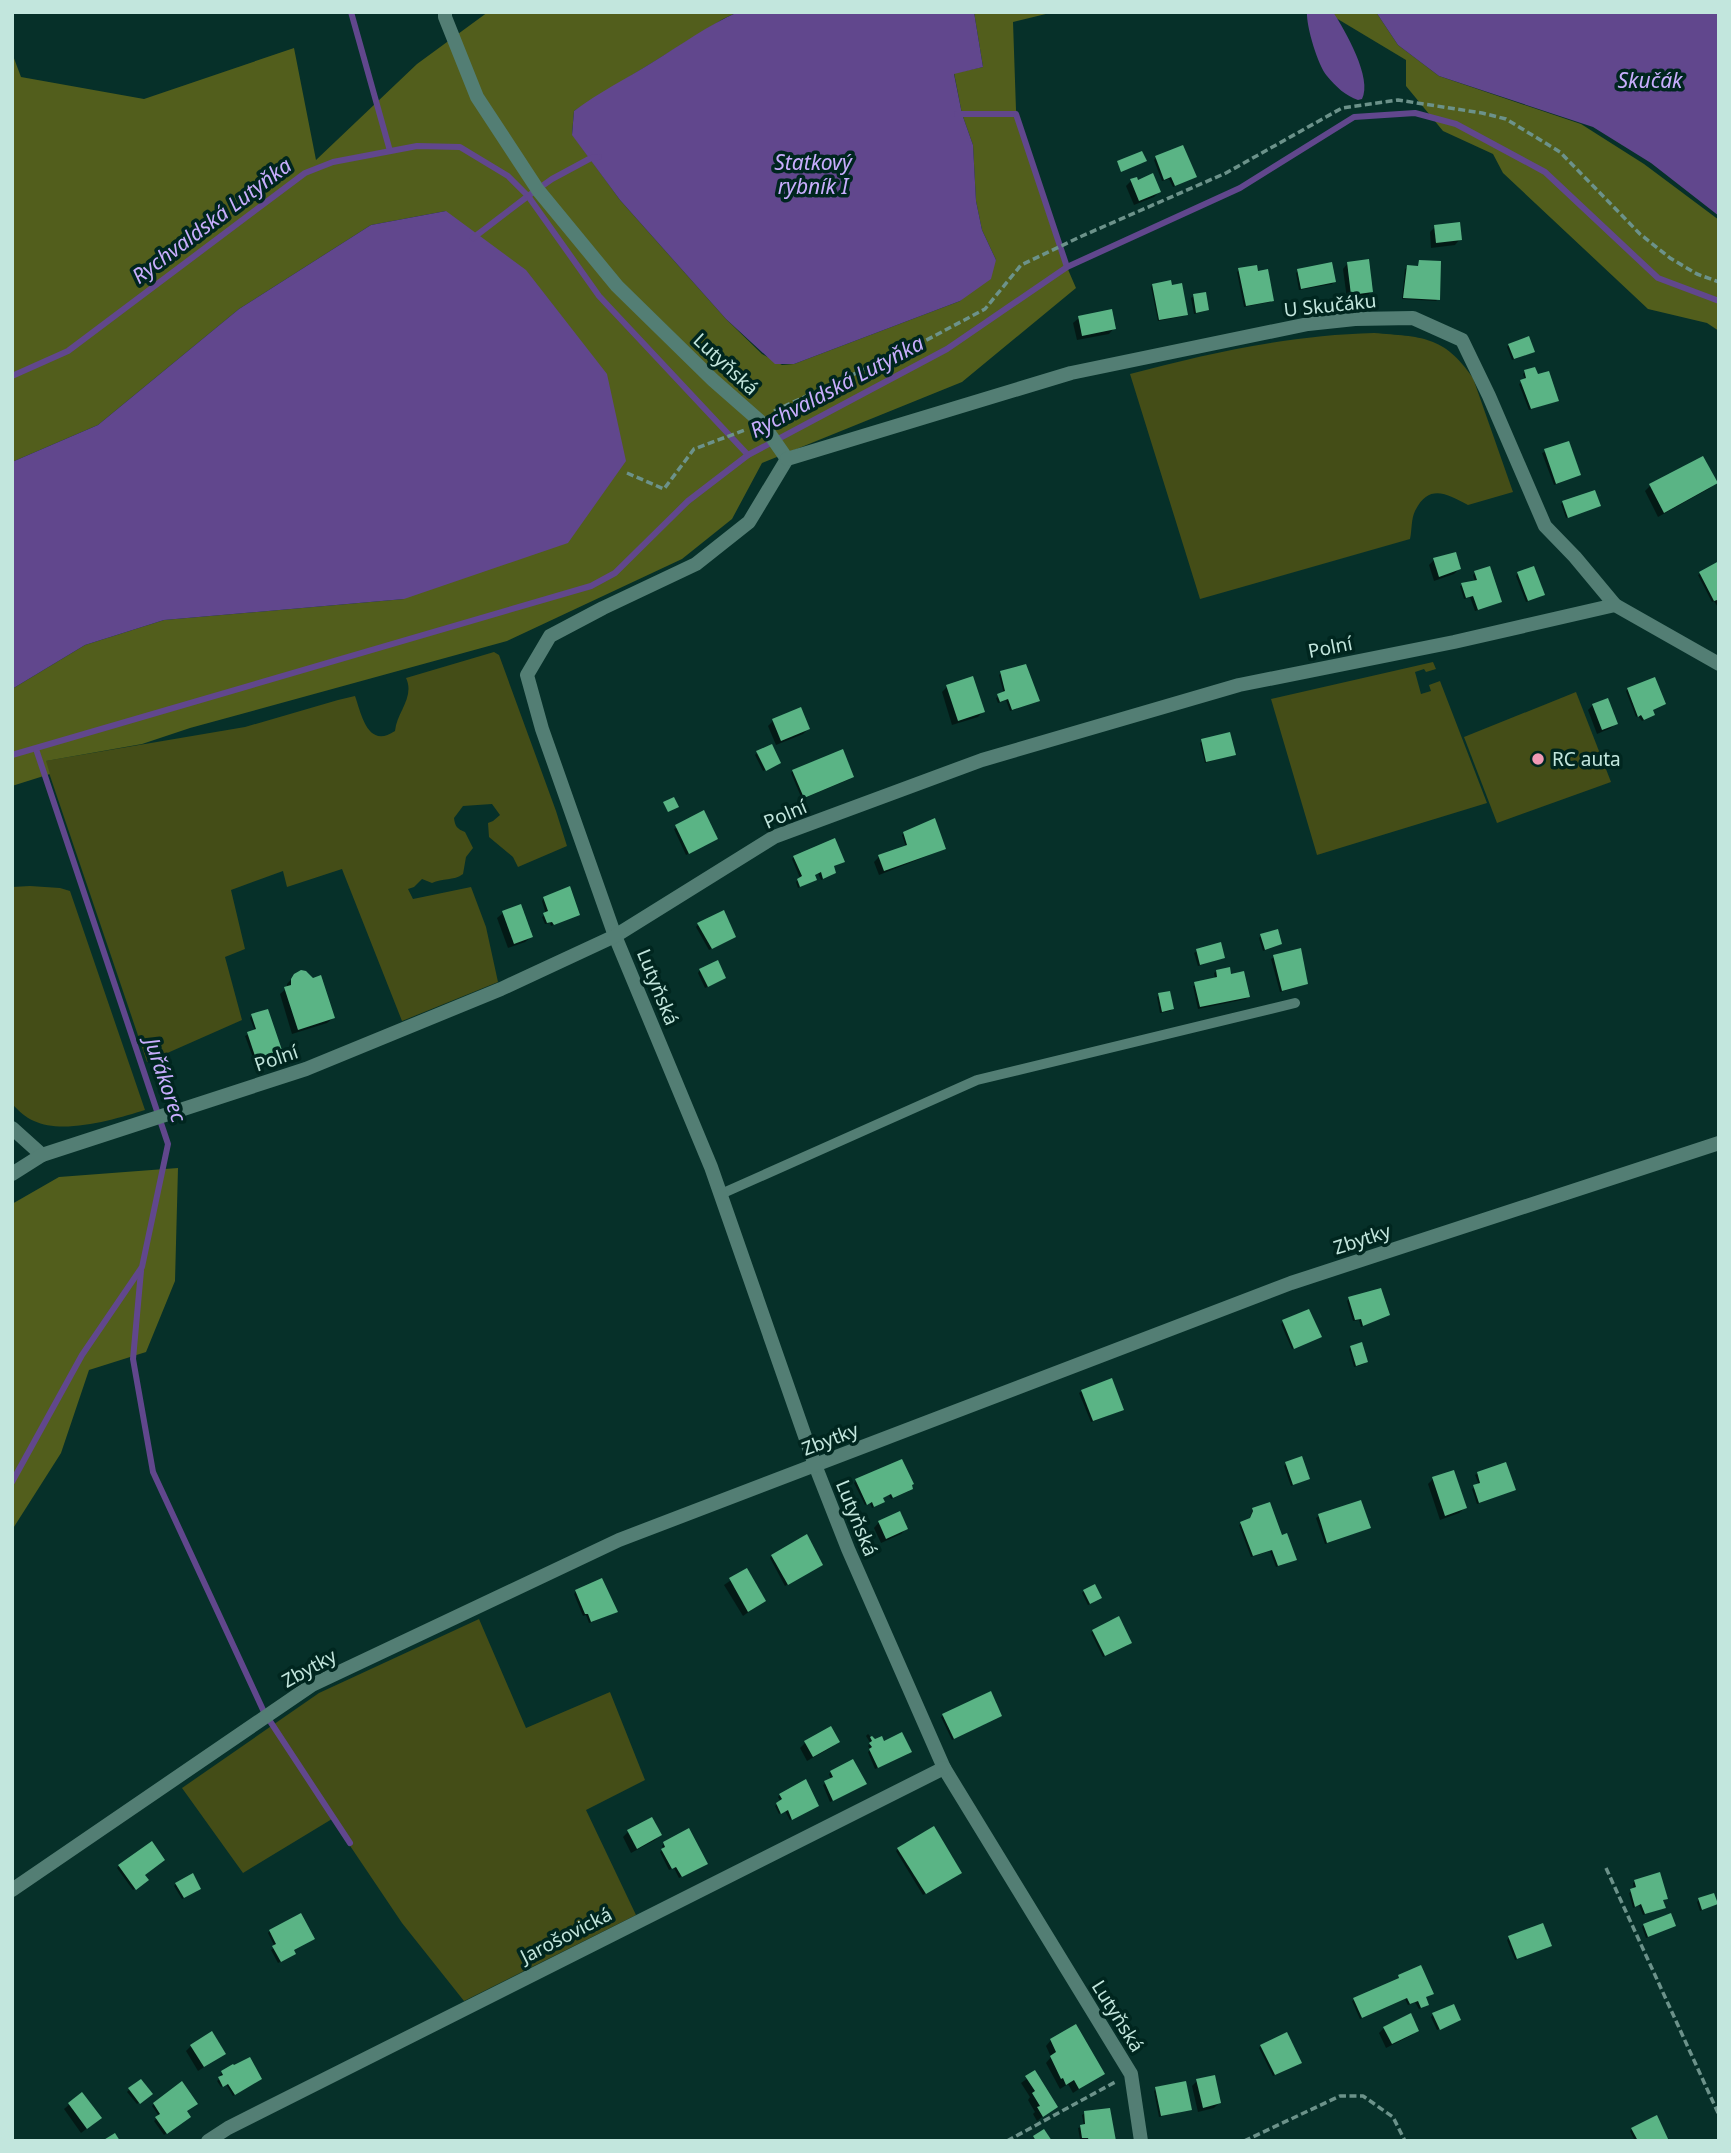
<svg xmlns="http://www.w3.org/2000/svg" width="1731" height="2153" font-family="'Noto Sans',sans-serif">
  <rect width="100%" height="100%" fill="#063029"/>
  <!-- green -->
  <g fill="#444d17">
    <path d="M1374,333c47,4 70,2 99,45l40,114 -45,13c-21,-11 -39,-22 -53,6 -4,8 -3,19 -5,28l-210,60 -70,-225c80,-21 161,-39 244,-41z"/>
    <path d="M494,652l5,3 57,156 11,35 -49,21 -5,-10 -24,-20 -1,-14 5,-2 7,-6 -8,-11 -29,2 -9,12c1,8 3,11 11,14l8,16 -7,9 -3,17c-9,7 -21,4 -31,9l-10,-4 -8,8 -6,2 5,10 58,-12 15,40 12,55 -96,39 -60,-152 -55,18 -4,-16 -52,19 14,59 -20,8 17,63 -95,42 -102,-301 200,-34 93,-27 17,-4c7,20 13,53 40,35 2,-19 20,-34 11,-53z"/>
    <path d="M1433,662l3,7 -10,3 -2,-3 -9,3 6,22 10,-3 -2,-6 11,-4 47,122 -170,52 -46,-156z"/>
    <path d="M1576,692l35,90 -114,41 -33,-86z"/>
    <path d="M30,886l30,2 10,3 75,219c-29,9 -82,25 -111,11 -9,-4 -15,-10 -22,-17v-217z"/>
    <path d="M479,1619l47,109 84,-36 35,88 -59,30 50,105 -172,86 -62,-78 -70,-104 -89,54 -61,-85 137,-95z"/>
  </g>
  <!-- forest -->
  <g fill="#525e1c">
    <path d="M488,12h250l-15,7 -149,92 -2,23 48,66 106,119 36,35 20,11 12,-1 166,-63 36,-41 -14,-30 -6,-29 -3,-56 -11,-31 -8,-41 29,-6 -9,-55h80l-41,10 3,88 41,134 19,44 -114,94 -200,81 -30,56 -50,40 -175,82 -317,87 -48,16 -96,17 4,13 -38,12v-97l73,-44 79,-25 240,-21 42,-388 -75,14 -132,84 -141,116 -86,37v-409l9,24 123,22 150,-51 22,112 101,-96z"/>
    <path d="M1326,12h50l22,33 41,31 142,48 63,40 75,56v111l-12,-8 -59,-14 -145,-136 -10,-19 -50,-23 -37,-45v-26z"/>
    <path d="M178,1168l-3,113 -29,71 -57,18 -28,83 -49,77v-326l47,-27z"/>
  </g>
  <!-- water -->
  <g fill="#61478d">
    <path d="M738,12h236l9,55 -29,7 8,40 11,31 3,56 6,29 14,30 -5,19 -31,22 -166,63h-19l-49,-45 -106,-119 -48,-65 2,-24c25,-19 52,-32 79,-49 28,-17 55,-37 85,-50z"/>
    <path d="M1307,12h26c12,18 40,67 29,87l-4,1c-12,-4 -22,-13 -31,-24 -9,-10 -21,-50 -20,-64z"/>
    <path d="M1376,12h343v204l-68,-53 -58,-36 -154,-51 -41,-31z"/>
    <path d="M446,211l80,59 81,104 19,87 -58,82 -164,56 -240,21 -79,25 -73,44v-227l86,-37 141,-116 132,-84z"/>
  </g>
  <!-- shadow -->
  <g fill="#0007">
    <path d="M1156,158l39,19 -22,10 -4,-8 -7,2 -8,-21z"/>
    <path d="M1131,181l28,11 -5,5 -20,8 -8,-19z"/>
    <path d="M1435,227l25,12 -5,6 -24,3 -1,-16z"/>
    <path d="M1420,262l18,37 -2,2 -34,-2 3,-30 3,-2 9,1z"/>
    <path d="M1348,263l23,29 -5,5 -19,2 -4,-30z"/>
    <path d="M1239,270l33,30 -2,2 -26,5 -7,-35z"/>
    <path d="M1298,271l36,11 -2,2 -33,6 -3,-17z"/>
    <path d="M1153,285l33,29 -2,2 -26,5 -7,-34z"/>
    <path d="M1194,296l13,13 -2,2 -11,3 -3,-16z"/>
    <path d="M1079,318l35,10 -5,6 -32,6 -4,-17z"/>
    <path d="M1509,345l22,8 -19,7 -5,-13z"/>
    <path d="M1525,372l12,4 20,24 -28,10 -10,-26 6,-4 -2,-6z"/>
    <path d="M1568,443l11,32 -25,10 -12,-32z"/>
    <path d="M1716,483l-6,5 -52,29 -13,-26 5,-5z"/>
    <path d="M1563,502l34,5 -31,11 -5,-14z"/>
    <path d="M1434,560l25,9 -5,5 -20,7 -5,-16z"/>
    <path d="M1719,564v45l-5,-8 -2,1 -14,-27z"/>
    <path d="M1475,573l23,30 -23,8 -5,-14 -6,2 -4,-13 15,-4 -2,-7z"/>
    <path d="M1518,573l23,23 -15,6 -10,-26z"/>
    <path d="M1001,673l35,29 -26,9 -4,-11 -8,3 -2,-5 8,-4 -5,-19z"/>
    <path d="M947,687l36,24 -5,6 -26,8 -10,-33z"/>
    <path d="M1628,689l22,28 -8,4 -4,-5 -2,1 -10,-26z"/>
    <path d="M1593,705l23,18 -5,5 -14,6 -9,-24z"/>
    <path d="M773,721l35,8 -5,5 -27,11 -8,-19z"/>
    <path d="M1202,741l32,13 -29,9 -5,-20z"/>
    <path d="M757,753l20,12 -14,6 -8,-16z"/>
    <path d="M793,771l57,8 -48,20 -11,-26z"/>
    <path d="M703,813l10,28 -27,14 -12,-26z"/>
    <path d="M904,833l38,17 -63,25 -5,-13 5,-5 27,-10 -4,-12z"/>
    <path d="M794,857l47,6 -9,4 2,6 -2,2 -11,5 -3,-7 -5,2v6l-15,7 -2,-6 4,-4 -8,-19z"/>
    <path d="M544,898l34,17 -27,11 -1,-3 -5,1 -3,-7 4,-3 -4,-13z"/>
    <path d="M520,906l11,31 -6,5 -17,6 -11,-30 6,-5z"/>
    <path d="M698,925l34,14 -23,11 -13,-23z"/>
    <path d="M1261,936l20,8 -18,7 -4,-13z"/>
    <path d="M1197,951l26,7 -25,8 -4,-13z"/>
    <path d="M1274,957l33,27 -27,8 -9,-33z"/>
    <path d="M700,970l22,10 -17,8 -7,-15z"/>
    <path d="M1217,971l13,5 18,21 -2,2 -48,10 -5,-23 22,-7 -1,-6z"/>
    <path d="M297,973l36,45 -6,5 -35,11 -12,-40 7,-6v-4z"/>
    <path d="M1159,995l13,14 -2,2 -10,2 -3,-16z"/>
    <path d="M252,1016l29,37 -26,10 -10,-27 10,-5 -5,-13z"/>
    <path d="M1349,1299l39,16 -27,12 -2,-7 -6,1 -6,-20z"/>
    <path d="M1283,1322l35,16 -26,11 -11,-25z"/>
    <path d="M1351,1347l15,15 -2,2 -10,3 -5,-18z"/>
    <path d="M1082,1391l38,20 -29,11 -12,-29z"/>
    <path d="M1286,1464l20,16 -15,6 -7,-20z"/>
    <path d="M1478,1473l36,17 -37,14 -5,-15 7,-4 -4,-10z"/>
    <path d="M1433,1479l32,29 -6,5 -19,7 -12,-36z"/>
    <path d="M856,1481l53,10 -18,8 -2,-4 -8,3v5l-9,5 -2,-5 -5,2 -11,-22z"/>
    <path d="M1253,1509l28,28 14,22 -2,2 -17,6 -6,-16 -19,6 -12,-32 10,-5z"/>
    <path d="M1319,1516l50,12 -44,16 -9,-26z"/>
    <path d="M879,1522l27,7 -5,5 -20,9 -7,-15z"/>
    <path d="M772,1556l47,10 -34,20 -15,-28z"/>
    <path d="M746,1570l18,31 -21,15 -19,-31z"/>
    <path d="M576,1591l38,22 -25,10 -3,-8 -3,1 -9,-22z"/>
    <path d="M1084,1591l14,9 -10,5 -6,-12z"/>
    <path d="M1093,1631l35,14 -25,12 -12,-24z"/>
    <path d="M990,1693l10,23 -48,24 -11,-23z"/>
    <path d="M868,1734l7,7 33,13 -33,15 -7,-17 3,-2 -3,-4 3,-2 -5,-8z"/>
    <path d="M838,1742l-6,5 -25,14 -7,-13 5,-5z"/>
    <path d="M831,1772l32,14 -33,16 -7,-17 8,-6 -2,-5z"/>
    <path d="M780,1795l35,12 -25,13 -5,-9 -6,3 -4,-8 6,-4 -3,-5z"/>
    <path d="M628,1832l32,2 -5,6 -24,13 -8,-16z"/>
    <path d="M664,1844l40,22 -25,12 -5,-10 -5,2 -9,-18 4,-3 -2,-3z"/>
    <path d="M898,1849l60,25 -35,21 -27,-44z"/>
    <path d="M119,1866l24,9 4,5 -14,10 -16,-22z"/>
    <path d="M1635,1881l19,20 10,6 -21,8 -4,-10 -6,3 -4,-15 5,-3 -1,-7z"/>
    <path d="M176,1884l21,7 -15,8 -8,-13z"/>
    <path d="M1699,1900l17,4 -16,7 -3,-9z"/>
    <path d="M1644,1925l30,1 -28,12 -4,-11z"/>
    <path d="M270,1931l22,19v6l-14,7 -7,-13 4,-3 -7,-14z"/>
    <path d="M1509,1938l39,9 -33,13 -8,-20z"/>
    <path d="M1399,1977l25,21 1,8 -6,3 -4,-7 -7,3 -3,-6 -45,20 -8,-18 45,-21z"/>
    <path d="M1433,2015l26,5 -22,10 -6,-13z"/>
    <path d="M1384,2028l33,2 -5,5 -26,13 -7,-15z"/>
    <path d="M1051,2040l52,33 -30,20 -5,-9 -8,5 -14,-26 5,-6 -5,-11z"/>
    <path d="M191,2046l33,8 -26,17 -12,-20z"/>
    <path d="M1261,2046l37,18 -25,12 -14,-28z"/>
    <path d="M222,2073l36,8 -25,15 -7,-12 -5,3 -4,-6 5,-4 -2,-2z"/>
    <path d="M1035,2073l21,34 -19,14 -4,-7 2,-2 -7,-12 2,-3 -9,-14z"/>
    <path d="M1197,2081l22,22 -5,5 -16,4 -6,-26z"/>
    <path d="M1156,2089l35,20 -32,8 -5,-26z"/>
    <path d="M129,2090l19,6 -11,8 -10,-12z"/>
    <path d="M82,2094l12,29 -13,10 -17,-24z"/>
    <path d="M154,2104l31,7 2,8 -23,16 -10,-14 5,-5 -7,-10z"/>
    <path d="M1085,2113l29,28 -34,-2 -2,-11 6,-2 -2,-11z"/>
    <path d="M1632,2129l35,12h-32l-5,-10z"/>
  </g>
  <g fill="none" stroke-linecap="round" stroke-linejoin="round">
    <!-- stream -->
    <g stroke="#61478d" stroke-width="6">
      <path d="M351,12l39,139"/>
      <path d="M957,114h59l51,153"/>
      <path d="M473,238l55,-42 24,-17 39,-21 8,-1"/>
      <path d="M12,376l56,-25 237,-178 28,-11 84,-16 43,1 48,29 20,20 71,100 149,159"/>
      <path d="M12,755l579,-169 24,-13 73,-72 60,-46 199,-106 120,-82 173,-79 114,-71 61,-4 41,11 89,48 113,106 61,23"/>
      <path d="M141,1271l-8,88 20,113 111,240 86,131"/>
      <path d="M12,1482l70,-127 60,-88 26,-123 -132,-395"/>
    </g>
  </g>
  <!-- building -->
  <g fill="#5ab485">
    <path d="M1183,145l14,32 -22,9 -4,-9 -7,3 -9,-24z"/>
    <path d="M1142,151l5,10 -26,11 -4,-11z"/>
    <path d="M1153,173l8,19 -22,9 -9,-22 7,-2 1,3z"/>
    <path d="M1460,222l2,18 -26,3 -2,-18z"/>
    <path d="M1369,259l4,33 -22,3 -4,-33z"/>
    <path d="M1419,260l22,1 -1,39 -37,-2 4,-33 11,1z"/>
    <path d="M1332,262l4,20 -35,7 -4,-20z"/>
    <path d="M1257,265l1,6 10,-2 6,32 -28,5 -8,-38z"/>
    <path d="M1171,280l1,5 10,-2 6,32 -29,5 -7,-36z"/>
    <path d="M1206,292l3,18 -13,3 -3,-19z"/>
    <path d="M1112,309l4,20 -34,7 -4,-20z"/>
    <path d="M1529,336l6,16 -21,7 -6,-15z"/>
    <path d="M1535,367l3,7 11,-3 10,30 -28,8 -11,-29 6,-2 -2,-8z"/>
    <path d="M1569,441l12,34 -25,9 -12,-35z"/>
    <path d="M1703,456l15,27 -54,30 -15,-29z"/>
    <path d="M1595,490l6,16 -33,12 -6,-17z"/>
    <path d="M1456,552l5,17 -22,8 -6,-19z"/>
    <path d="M1719,561v43l-2,-4 -3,1 -15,-29z"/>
    <path d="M1490,566l12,36 -24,8 -5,-14 -7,2 -5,-15 16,-3 -3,-9z"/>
    <path d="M1534,566l11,29 -17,6 -11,-29z"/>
    <path d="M1026,664l14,37 -28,9 -4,-11 -8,3 -3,-8 8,-3 -5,-20z"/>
    <path d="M973,676l12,36 -27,9 -12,-36z"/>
    <path d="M1655,677l11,27 -13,6 2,5 -11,5 -3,-5 -3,2 -11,-29z"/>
    <path d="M1608,698l10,26 -16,6 -10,-26z"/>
    <path d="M801,707l9,22 -29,12 -9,-22z"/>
    <path d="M1230,732l6,23 -30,7 -5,-23z"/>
    <path d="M772,744l9,19 -15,8 -10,-20z"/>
    <path d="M843,749l11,28 -50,21 -12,-28z"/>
    <path d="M674,797l5,10 -11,5 -5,-10z"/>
    <path d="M704,810l14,29 -29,15 -14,-29z"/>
    <path d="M935,818l11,31 -62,22 -6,-16 29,-10 -4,-13z"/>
    <path d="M835,838l10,24 -11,4 2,7 -13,6 -2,-7 -6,3 2,5 -17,7 -3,-8 5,-3 -9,-20z"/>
    <path d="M570,886l10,29 -26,10 -2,-3 -5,1 -4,-10 5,-2 -5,-14z"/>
    <path d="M521,904l12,33 -19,7 -12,-33z"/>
    <path d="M724,910l12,27 -24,12 -15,-26z"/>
    <path d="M1278,929l4,15 -17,6 -5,-16z"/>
    <path d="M1221,942l4,16 -25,7 -4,-16z"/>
    <path d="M1301,948l7,36 -26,7 -9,-36z"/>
    <path d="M718,960l8,18 -18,9 -9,-18z"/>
    <path d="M1230,967l1,7 13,-3 6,26 -50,10 -6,-25 23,-5 -1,-7z"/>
    <path d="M301,970l5,1 7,7 8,-3 14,43 -37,12 -14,-43 7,-2v-6l3,-5z"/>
    <path d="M1170,991l4,18 -12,3 -4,-19z"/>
    <path d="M268,1009l15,44 -26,9 -10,-30 9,-3 -5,-15z"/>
    <path d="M1381,1288l9,27 -27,11 -2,-7 -6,1 -7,-23z"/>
    <path d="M1309,1309l13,28 -28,12 -12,-29z"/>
    <path d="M1362,1342l6,20 -12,4 -6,-20z"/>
    <path d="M1112,1378l12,32 -31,11 -12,-31z"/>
    <path d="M1302,1456l8,23 -17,6 -8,-23z"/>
    <path d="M902,1459l12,25 -2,1 1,4 -20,9 -2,-4 -8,4 2,4 -11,5 -2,-5 -5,3 -12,-26z"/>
    <path d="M1506,1462l10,28 -37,13 -6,-18 7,-2 -3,-11z"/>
    <path d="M1454,1470l13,38 -22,8 -13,-39z"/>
    <path d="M1361,1500l10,28 -44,15 -9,-29z"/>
    <path d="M1270,1502l12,33 5,-2 10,27 -19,6 -6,-16 -19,6 -13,-34 10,-4 3,-7 -1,-3z"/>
    <path d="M900,1511l8,18 -22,10 -8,-18z"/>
    <path d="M807,1534l16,31 -35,20 -17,-30z"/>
    <path d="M747,1568l19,33 -18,11 -19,-34z"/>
    <path d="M602,1578l16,34 -27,10 -3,-8h-3l-10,-24z"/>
    <path d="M1095,1584l7,14 -12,6 -7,-14z"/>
    <path d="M1119,1616l13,27 -27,13 -13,-26z"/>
    <path d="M991,1691l11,25 -48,23 -12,-25z"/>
    <path d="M831,1726l9,16 -27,15 -9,-16z"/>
    <path d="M902,1732l10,20 -34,16 -9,-19 3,-2 -3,-4 3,-2 -2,-4 2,-1 3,3 7,-3 2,5z"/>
    <path d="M853,1759l14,25 -34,17 -9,-20 9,-4 -3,-6z"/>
    <path d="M806,1779l13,27 -27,14 -4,-10 -7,4 -5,-11 6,-4 -3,-5z"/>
    <path d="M652,1817l10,18 -25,14 -10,-19z"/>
    <path d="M934,1826l28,47 -36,21 -29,-46z"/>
    <path d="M689,1828l19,36 -26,13 -6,-10 -4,2 -11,-20 4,-2 -2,-5z"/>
    <path d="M152,1841l13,19 -20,15 4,5 -13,10 -18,-25z"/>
    <path d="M1660,1872l8,27 -5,1 3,8 -21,6 -4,-10 -6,3 -5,-18 6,-2 -2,-7z"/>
    <path d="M193,1873l8,16 -17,9 -9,-15z"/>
    <path d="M1714,1893l4,11 -16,6 -4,-12z"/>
    <path d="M301,1913l14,26 -21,11 2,4 -15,8 -9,-16 4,-2 -7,-14z"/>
    <path d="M1671,1913l5,13 -28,11 -5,-13z"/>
    <path d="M1543,1923l9,23 -35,13 -9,-23z"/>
    <path d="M1421,1965l13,29 -8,3 3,8 -8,3 -3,-7 -8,3 -3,-6 -45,20 -9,-20 46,-20 -1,-3z"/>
    <path d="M1454,2004l7,16 -21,10 -8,-17z"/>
    <path d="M1411,2013l8,18 -27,13 -9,-17z"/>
    <path d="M1076,2024l29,50 -26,15 -5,-9 -8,5 -3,-7 -2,1 -11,-23 6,-4 -6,-13z"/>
    <path d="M212,2031l14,23 -22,13 -14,-22z"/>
    <path d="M1287,2032l15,31 -27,12 -15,-30z"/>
    <path d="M250,2057l12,22 -27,16 -7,-11 -5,3 -5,-10 5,-2 -2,-4 12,-7 1,1z"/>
    <path d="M1035,2070l23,37 -15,10 -6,-10 3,-1 -8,-13 3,-2 -10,-15z"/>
    <path d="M1215,2075l6,28 -18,5 -7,-29z"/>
    <path d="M141,2079l12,15 -13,10 -12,-16z"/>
    <path d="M182,2081l16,23 -11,7 4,6 -24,17 -12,-17 5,-3 -7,-11z"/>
    <path d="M1186,2081l6,29 -31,6 -6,-29z"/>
    <path d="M82,2092l20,26 -15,11 -19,-26z"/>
    <path d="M1110,2108l6,33h-27l-1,-3h-6l-2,-13 5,-1 -1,-13z"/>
    <path d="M1657,2115l12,26h-31l-7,-13z"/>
    <path d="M1044,2129l8,12h-16l-3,-5z"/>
    <path d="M115,2133l5,8h-18z"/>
  </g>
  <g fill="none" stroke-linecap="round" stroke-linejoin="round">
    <!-- path -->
    <g stroke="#6c928a" stroke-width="3.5" stroke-dasharray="7 3.5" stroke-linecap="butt">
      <path d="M774,411l147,-68 64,-34 36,-44 61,-29 144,-63 116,-65 56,-8 84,13 24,6 54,33 80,82 30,24 27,16 22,8"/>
      <path d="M627,473l37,16 30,-40 51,-19"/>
      <path d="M1606,1868l113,247"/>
      <path d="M1007,2141l110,-60"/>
      <path d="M1244,2141l96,-45h23l30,21 12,24"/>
    </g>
    <!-- lane -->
    <path stroke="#537e74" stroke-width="10" d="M721,1194l256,-114 318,-77"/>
    <!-- street -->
    <g stroke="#537e74" stroke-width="14">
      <path d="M445,12v5l32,80 61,93 79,96 96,94 49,43 25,36"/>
      <path d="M787,459l-38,63 -53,42 -93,44 -53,28 -23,39 15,54 73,207 96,231 104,298 33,84 96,219 187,306 10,67"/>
      <path d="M787,459l284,-86 237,-49 47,-5 58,-1 49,22 27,56 56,130 30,31 40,48 104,59"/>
      <path d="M12,1128l30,27"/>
      <path d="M12,1174l30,-19 264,-86 195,-80 114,-53 159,-99 208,-77 257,-75 215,-43 161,-37"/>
      <path d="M12,1890l300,-205 307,-145 672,-257 428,-140"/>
      <path d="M208,2141l20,-13 716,-360"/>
    </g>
  </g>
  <!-- markers -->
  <circle fill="#f09ab6" stroke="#00261f" stroke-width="2.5" cx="1538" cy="759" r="7"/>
  <g text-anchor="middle" stroke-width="7" stroke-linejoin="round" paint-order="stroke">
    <!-- street labels -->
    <g font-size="19" fill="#c2e6dd" stroke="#00261f">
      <text transform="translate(1330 305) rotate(-6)" y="7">U Skučáku</text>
      <text transform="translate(726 364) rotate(43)" y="7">Lutyňská</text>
      <text transform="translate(1330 647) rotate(-11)" y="7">Polní</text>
      <text transform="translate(785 814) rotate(-23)" y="7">Polní</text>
      <text transform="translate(658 987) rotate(68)" y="7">Lutyňská</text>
      <text transform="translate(276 1058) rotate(-19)" y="7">Polní</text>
      <text transform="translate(1362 1239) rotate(-18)" y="7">Zbytky</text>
      <text transform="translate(830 1439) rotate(-21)" y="7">Zbytky</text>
      <text transform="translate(857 1518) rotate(68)" y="7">Lutyňská</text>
      <text transform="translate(309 1668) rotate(-29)" y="7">Zbytky</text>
      <text transform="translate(566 1935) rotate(-27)" y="7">Jarošovická</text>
      <text transform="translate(1118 2016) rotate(58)" y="7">Lutyňská</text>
    </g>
    <!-- poi labels -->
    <g font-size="19" fill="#c2e6dd" stroke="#00261f" text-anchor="start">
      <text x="1552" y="766">RC auta</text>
    </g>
    <!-- water labels -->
    <g font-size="21" font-style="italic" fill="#c8aefe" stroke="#00261f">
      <text x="1650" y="88">Skučák</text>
      <text x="813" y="170">Statkový<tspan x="813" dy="24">rybník I</tspan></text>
      <text transform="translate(212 221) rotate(-37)" y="7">Rychvaldská Lutyňka</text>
      <text transform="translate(837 387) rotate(-28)" y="7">Rychvaldská Lutyňka</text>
      <text transform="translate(165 1080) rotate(71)" y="7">Juřákorec</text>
    </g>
  </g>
  <!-- border -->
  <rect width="1731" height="2153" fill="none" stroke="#c2e6dd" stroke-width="28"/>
</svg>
